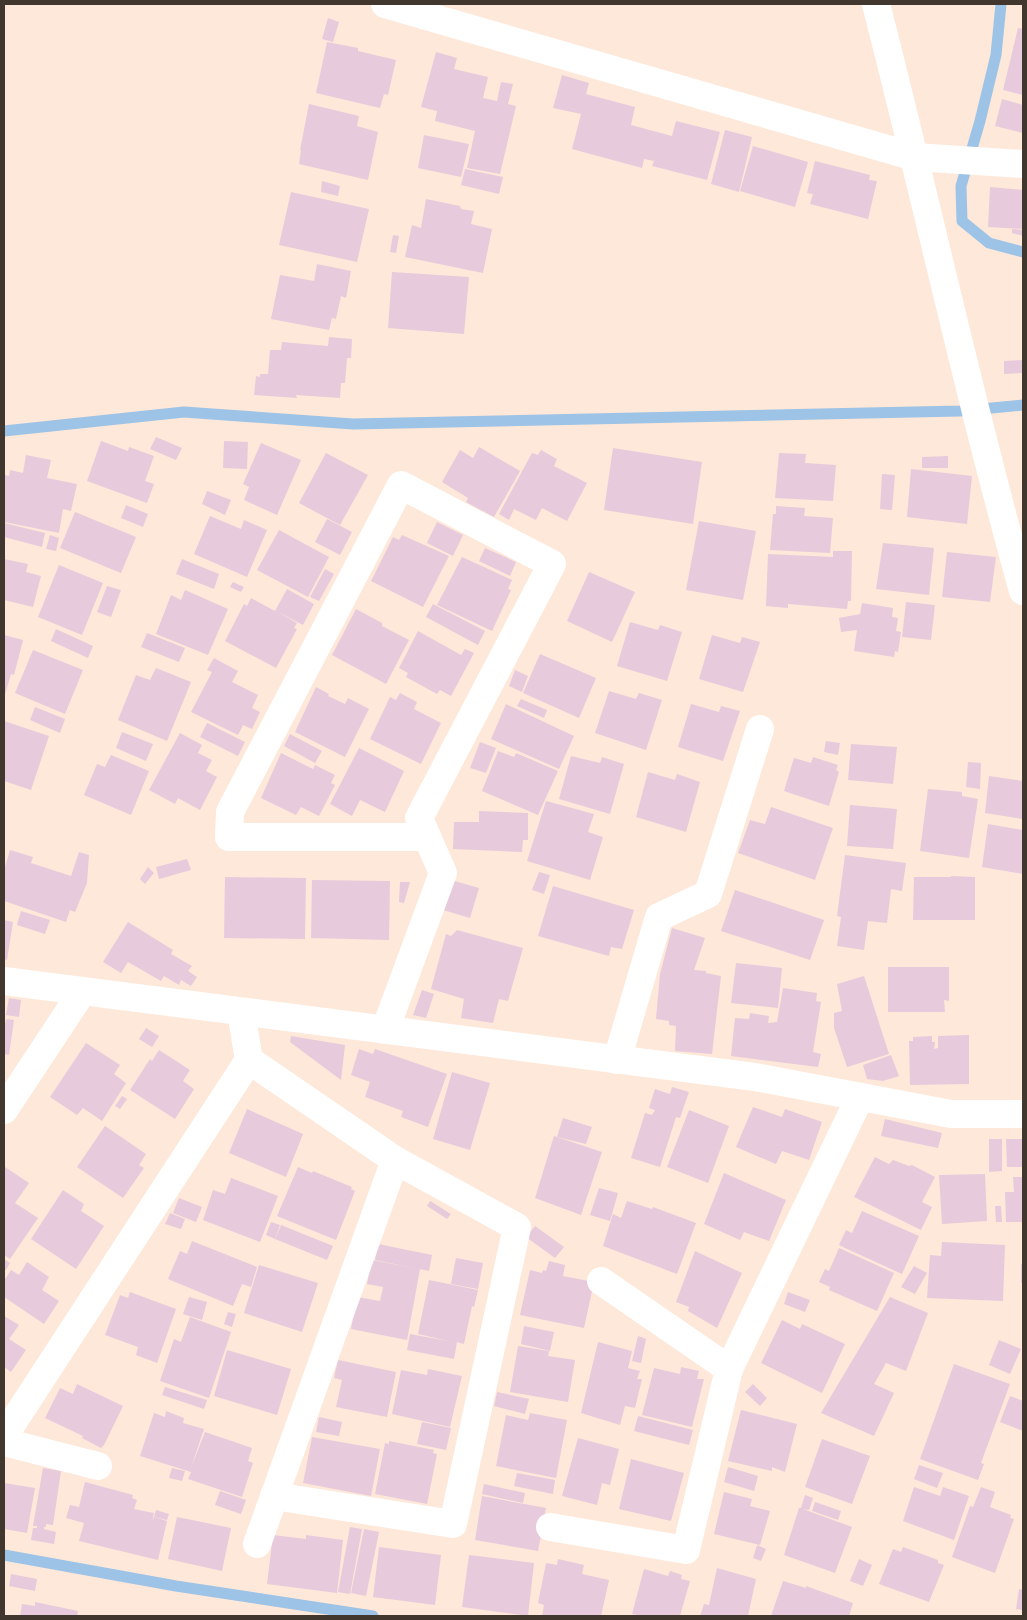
<svg xmlns="http://www.w3.org/2000/svg" width="1027" height="1620" font-family="'Work Sans',sans-serif">
  <rect width="100%" height="100%" fill="#fee8d9"/>
  <g fill="none" stroke-linecap="round" stroke-linejoin="round">
    <!-- stream -->
    <g stroke="#9dc3e7" stroke-width="11">
      <path d="M1001,4l-5,51 -16,66 -19,65 1,35 27,22 34,9"/>
      <path d="M4,431l180,-19 169,12 607,-13 63,-6"/>
      <path d="M4,1555l172,31 197,30"/>
    </g>
  </g>
  <!-- building -->
  <g fill="#e7cbdc">
    <path d="M328,18l11,4 -6,20 -11,-3z"/>
    <path d="M1018,28l5,1v66l-20,-5z"/>
    <path d="M327,42l31,6v3l38,9 -8,35 -4,-1 -4,14 -64,-15z"/>
    <path d="M436,52l21,6 -3,11 34,8 -5,21 14,3 4,-19 12,2 -5,20 8,2 -16,68 -33,-6 8,-37 -40,-10 2,-10 -16,-4z"/>
    <path d="M562,75l27,8 -3,11 49,13 -4,18 41,11 4,-15 44,11 -13,48 -55,-14 2,-5 -10,-2 -2,9 -70,-19 9,-35 -28,-6z"/>
    <path d="M1002,99l21,6v28l-28,-7z"/>
    <path d="M309,104l50,12 -2,10 21,6 -10,48 -69,-16 2,-14h-1z"/>
    <path d="M725,130l27,7 -13,55 -28,-8z"/>
    <path d="M424,135l45,9 -8,33 -43,-9z"/>
    <path d="M753,146l55,16 -13,45 -55,-16z"/>
    <path d="M815,161l55,14 -1,5 8,1 -9,38 -58,-15 3,-10 -6,-1z"/>
    <path d="M465,169l38,8 -4,17 -38,-9z"/>
    <path d="M322,181l18,5 -2,10 -17,-4z"/>
    <path d="M990,187l33,3v39l-35,-2z"/>
    <path d="M291,192l78,17 -12,53 -78,-17z"/>
    <path d="M426,199l34,7 1,3 13,2 -3,13 21,5 -9,44 -78,-16 7,-32 9,3z"/>
    <path d="M1012,229l11,1v6l-11,-3z"/>
    <path d="M393,235l6,1 -3,17 -6,-1z"/>
    <path d="M317,264l34,7 -5,27 -5,-2 -5,23 -4,-1 -3,12 -58,-11 9,-44 34,6z"/>
    <path d="M392,272l77,5 -5,57 -76,-6z"/>
    <path d="M329,337l23,2 -1,19h-4l-2,25h-4l-1,15 -44,-3 1,3 -43,-3 2,-19 4,1v-3h8l2,-24h11l1,-8 46,4z"/>
    <path d="M1023,360v13l-19,1v-13z"/>
    <path d="M156,437l26,11 -6,12 -26,-11z"/>
    <path d="M101,441l27,10 1,-4 25,9 -9,25 9,3 -7,19 -60,-22z"/>
    <path d="M224,441l24,1 -1,27 -24,-1z"/>
    <path d="M261,443l40,17 -24,55 -33,-15 5,-13 -6,-3z"/>
    <path d="M479,447l41,24 -26,46 -28,-15 2,-4 -26,-16 18,-32 13,8z"/>
    <path d="M613,448l89,14 -9,62 -89,-14z"/>
    <path d="M541,450l16,9 -3,7 33,17 -20,38 -25,-13 -6,12 -22,-11 -5,11 -10,-6 33,-61 6,2z"/>
    <path d="M326,453l42,22 -28,50 -41,-22z"/>
    <path d="M779,453l27,1 -1,9 31,2 -3,36 -58,-3z"/>
    <path d="M26,455l25,5 -4,18 30,6 -6,27 -8,-2 -4,24 -55,-11 1,-47 4,1 1,-6 13,3z"/>
    <path d="M948,456v12h-26v-11z"/>
    <path d="M911,469l61,7 -5,48 -60,-7z"/>
    <path d="M882,474l13,1 -3,35 -12,-1z"/>
    <path d="M207,491l24,9 -6,15 -23,-11z"/>
    <path d="M126,505l22,9 -5,13 -22,-9z"/>
    <path d="M776,506l29,2 -1,8 29,2 -3,35 -60,-3 3,-36h3z"/>
    <path d="M75,512l61,25 -15,36 -61,-25z"/>
    <path d="M210,516l31,13 3,-9 23,10 -20,47 -53,-23z"/>
    <path d="M327,519l25,13 -12,23 -25,-13z"/>
    <path d="M699,521l57,10 -13,69 -57,-10z"/>
    <path d="M437,522l26,13 -10,21 -26,-13z"/>
    <path d="M4,523l41,10 -3,14 -38,-10z"/>
    <path d="M279,530l50,27 -21,40 -51,-27z"/>
    <path d="M50,535l9,3 -3,13 -10,-2z"/>
    <path d="M402,535l47,21 -26,51 -52,-26 22,-44 6,3z"/>
    <path d="M883,543l51,5 -5,47 -53,-6z"/>
    <path d="M485,548l31,14 -6,14 -31,-15z"/>
    <path d="M833,551h19l-1,50h-3l-1,8 -59,-5v4l-22,-2 2,-52 65,3z"/>
    <path d="M947,552l49,5 -6,45 -48,-5z"/>
    <path d="M462,557l50,23 -4,9 3,1 -19,41 -55,-26z"/>
    <path d="M4,559l24,5 -2,8 15,4 -8,31 -29,-7z"/>
    <path d="M182,559l37,15 -5,15 -38,-15z"/>
    <path d="M59,565l44,18 -21,52 -44,-18z"/>
    <path d="M325,569l9,5 -15,27 -9,-4z"/>
    <path d="M589,572l46,20 -23,50 -45,-21z"/>
    <path d="M233,582l11,5 -3,5 -11,-5z"/>
    <path d="M107,586l14,4 -10,27 -14,-5z"/>
    <path d="M287,589l27,15 -11,21 -25,-13 19,11 -3,5 3,1 -21,39 -51,-27 19,-37 3,2 4,-8 24,13z"/>
    <path d="M185,590l43,19 -20,46 -52,-21 15,-39 10,5z"/>
    <path d="M906,602l29,3 -4,35 -29,-3z"/>
    <path d="M862,603l31,5 -1,9 6,1 -2,13 5,1 -3,20 -3,-1 -1,6 -40,-6 3,-21 -16,2 -2,-14 21,-4z"/>
    <path d="M433,604l52,27 -7,14 -52,-28z"/>
    <path d="M356,609l26,14v3l27,14 -23,44 -54,-29z"/>
    <path d="M630,622l28,8 2,-5 22,7 -15,49 -50,-15z"/>
    <path d="M56,629l37,17 -5,12 -37,-17z"/>
    <path d="M418,631l43,24 4,-6 9,4 -23,43 -11,-6 -3,4 -31,-17 2,-4 -9,-5z"/>
    <path d="M147,633l38,15 -6,14 -38,-15z"/>
    <path d="M4,635l19,5 -9,35 -3,-1 -7,24z"/>
    <path d="M712,635l28,8 2,-6 18,5 -17,50 -44,-13z"/>
    <path d="M33,650l50,20 -18,44 -50,-21z"/>
    <path d="M540,654l56,24 -17,40 -56,-25z"/>
    <path d="M214,658l24,13 -6,11 26,13 -6,13 8,4 -8,17 -9,-4 -5,10 -47,-23 21,-40 -5,-2z"/>
    <path d="M156,668l35,14 -24,59 -49,-21 18,-45 14,5z"/>
    <path d="M515,670l13,6 -6,16 -13,-6z"/>
    <path d="M316,687l13,7 -1,2 17,8 3,-6 21,11 -24,48 -50,-25z"/>
    <path d="M609,691l27,8 3,-6 23,7 -16,50 -51,-17z"/>
    <path d="M400,693l17,9 -3,7 27,14 -20,41 -51,-25 20,-42 6,3z"/>
    <path d="M521,699l26,11 -3,8 -27,-12z"/>
    <path d="M506,704l68,32 -15,33 -68,-30z"/>
    <path d="M691,704l28,8 2,-6 19,5 -17,50 -45,-14z"/>
    <path d="M35,707l30,12 -5,14 -30,-13z"/>
    <path d="M4,721l45,15 -18,54 -27,-9z"/>
    <path d="M207,723l38,19 -7,14 -38,-19z"/>
    <path d="M122,732l31,12 -7,17 -30,-13z"/>
    <path d="M180,733l22,12 -4,8 14,7 -6,11 11,6 -17,33 -22,-12 -3,6 -26,-14z"/>
    <path d="M290,734l32,17 -7,12 -31,-17z"/>
    <path d="M826,741l14,2 -2,12 -14,-3z"/>
    <path d="M480,742l16,6 -10,25 -16,-5z"/>
    <path d="M851,744l46,3 -4,37 -45,-4z"/>
    <path d="M359,748l45,23 -19,41 -25,-12 -8,16 -22,-12z"/>
    <path d="M498,751l16,6 2,-4 42,18 -20,44 -56,-24z"/>
    <path d="M281,753l32,16 2,-4 20,10 -4,8 4,2 -16,31 -18,-9 -5,8 -35,-17z"/>
    <path d="M111,755l38,16 -18,44 -47,-20 13,-31 8,3z"/>
    <path d="M571,756l29,7 2,-6 22,7 -14,50 -51,-15z"/>
    <path d="M813,757l25,8 -2,5 3,2 -10,34 -45,-15 10,-33 17,5z"/>
    <path d="M968,762l13,1 -1,26 -14,-2z"/>
    <path d="M648,772l27,8 2,-6 23,8 -14,50 -50,-15z"/>
    <path d="M989,776l34,5v38l-38,-6z"/>
    <path d="M928,789l34,3v4l16,3 -9,59 -49,-7z"/>
    <path d="M546,801l48,13 -6,18 15,5 -13,43 -63,-19z"/>
    <path d="M850,805l47,4 -4,40 -46,-3z"/>
    <path d="M771,807l62,21 -18,52 -77,-27 12,-33 15,4z"/>
    <path d="M479,811l49,2v27h-5l-1,12 -69,-3 1,-27h25z"/>
    <path d="M988,824l35,6v44l-41,-7z"/>
    <path d="M10,850l23,7 -2,6 40,13 8,-24 10,3 -2,28 -12,29 -5,-2 -4,12 -62,-21v-31z"/>
    <path d="M845,855l61,8 -4,28 -11,-2 -4,34 -19,-2 -4,29 -27,-4 4,-29 -4,-1z"/>
    <path d="M187,859l4,11 -32,9 -3,-12z"/>
    <path d="M148,867l6,6 -9,11 -5,-5z"/>
    <path d="M539,872l11,3 -6,19 -12,-4z"/>
    <path d="M951,876l24,1v43h-62l1,-43h37z"/>
    <path d="M225,877l81,1 -1,61 -81,-1z"/>
    <path d="M312,880l78,1 -1,59 -78,-2z"/>
    <path d="M451,880l28,8 -9,30 -27,-8z"/>
    <path d="M400,882h10l-6,21 -5,-1z"/>
    <path d="M553,886l81,24 -12,39 -11,-2 -2,9 -71,-20z"/>
    <path d="M735,890l89,30 -14,40 -89,-29z"/>
    <path d="M21,911l29,9 -5,14 -28,-9z"/>
    <path d="M4,920l9,2 -6,38 -3,-1z"/>
    <path d="M128,922l45,28 -2,4 21,12 -4,5 9,6 -6,9 -10,-6 -2,5 -15,-9 -3,5 -33,-19 -7,11 -18,-11z"/>
    <path d="M672,928l33,10 -11,32 12,1v2l15,3 -9,78 -37,-3 1,-25 -7,-1v-4l-13,-2 4,-45z"/>
    <path d="M457,930l66,18 -15,53 -9,-2 -6,24 -32,-5 3,-19 -33,-10 15,-55 5,2z"/>
    <path d="M736,963l46,5 -4,40 -47,-5z"/>
    <path d="M888,967h61v34l-5,-1 1,12h-57z"/>
    <path d="M864,976l25,78 -42,13 -13,-39v-15l8,-2 -5,-27z"/>
    <path d="M783,988l34,5 -1,8 5,1 -8,50 8,2 -3,13 -87,-11 4,-38 14,1 1,-6 19,3 -1,7 9,-1z"/>
    <path d="M422,990l12,4 -8,24 -13,-3z"/>
    <path d="M9,998l12,2 -2,17 -13,-2z"/>
    <path d="M6,1019l8,1 -5,35 -5,-1v-24z"/>
    <path d="M146,1028l13,8 -7,11 -13,-8z"/>
    <path d="M969,1035v49l-59,1 -1,-44h4v-4l19,-1v6h3l-1,7 4,-1v-12z"/>
    <path d="M291,1036l54,9 -4,35 -51,-38z"/>
    <path d="M86,1043l34,22 -6,9 12,9 -24,38 -19,-13 -6,7 -27,-18z"/>
    <path d="M359,1049l14,5 2,-5 72,25 -19,53 -27,-10 2,-6 -38,-14 5,-15 -19,-7z"/>
    <path d="M159,1050l31,20 -7,11 11,8 -19,30 -45,-29 20,-31 2,2z"/>
    <path d="M891,1055l8,21 -16,5 -16,-2 -4,-14z"/>
    <path d="M452,1072l38,11 -20,67 -37,-11z"/>
    <path d="M672,1087l17,5 -9,26 -4,-1 -16,50 -29,-9 14,-45 7,2 3,-5 -6,-2 6,-19 15,5z"/>
    <path d="M122,1096l5,3 -7,10 -5,-3z"/>
    <path d="M753,1107l29,10 3,-8 37,13 -13,38 -27,-9 -6,13 -40,-17z"/>
    <path d="M247,1109l56,25 -17,43 -57,-24z"/>
    <path d="M689,1110l40,16 -21,57 -41,-16z"/>
    <path d="M563,1118l29,9 -6,17 -29,-7z"/>
    <path d="M885,1119l57,14 -4,15 -57,-12z"/>
    <path d="M105,1126l41,28 -7,11 5,3 -21,30 -46,-31z"/>
    <path d="M554,1136l48,16 -21,63 -46,-17z"/>
    <path d="M989,1139h13v32l-13,1z"/>
    <path d="M1006,1139h17v28h-16z"/>
    <path d="M875,1157l14,7 4,-4 16,6 3,-1 23,12 -13,25 10,5 -11,23 -67,-33z"/>
    <path d="M5,1167l24,16 -14,20 23,15 -28,41 -6,-4z"/>
    <path d="M298,1167l14,6 1,-2 39,16 -1,2 4,2 -19,49 -59,-24z"/>
    <path d="M724,1173l62,27 -17,41 -25,-9 -4,8 -36,-16z"/>
    <path d="M985,1174l2,47 -45,3 -3,-49z"/>
    <path d="M1013,1177h10v45h-17l-1,-30h9z"/>
    <path d="M231,1178l47,18 -18,46 -57,-22 10,-30 12,4z"/>
    <path d="M599,1188l19,5 -8,28 -20,-6z"/>
    <path d="M63,1190l21,14 -3,7 23,15 -28,43 -45,-30z"/>
    <path d="M179,1198l23,9 -6,15 -23,-9z"/>
    <path d="M430,1201l21,13 -4,5 -20,-13z"/>
    <path d="M627,1201l25,8 1,-2 43,16 -19,51 -74,-28 10,-32 8,4z"/>
    <path d="M995,1206h6l1,16h-6z"/>
    <path d="M862,1211l57,25 -17,38 -57,-26 -6,-3 7,-15 6,3z"/>
    <path d="M170,1213l15,6 -4,10 -16,-5z"/>
    <path d="M271,1222l9,3 -5,14 -9,-4z"/>
    <path d="M281,1225l52,21 -6,14 -52,-21z"/>
    <path d="M535,1226l29,21 -9,11 -29,-21z"/>
    <path d="M192,1241l65,26 -6,20 -9,-3 -9,22 -65,-27 12,-28 7,3z"/>
    <path d="M942,1242l63,3 -2,56 -76,-3 3,-43 11,1z"/>
    <path d="M378,1244l54,11 -3,16 -9,-2 -13,71 -56,-11 6,-32 23,4 3,-14 -16,-3 5,-24 46,9 -43,-9z"/>
    <path d="M839,1248l55,25 -17,38 -48,-21 1,-3 -11,-5 6,-13 4,2z"/>
    <path d="M695,1251l47,22 -25,55 -29,-17 1,-4 -13,-5z"/>
    <path d="M456,1258l27,5 -5,26 -27,-5z"/>
    <path d="M4,1259l6,4 -4,7 -2,-1z"/>
    <path d="M549,1261l16,4 -2,11 31,6 -10,46 -64,-13 10,-45 12,3 1,-3 3,1z"/>
    <path d="M27,1262l22,15 -7,13 17,11 -15,23 -40,-27v-16l7,-11 8,5z"/>
    <rect x="1021" y="1264" width="2" height="19"/>
    <path d="M259,1265l59,18 -16,49 -58,-19z"/>
    <path d="M914,1266l13,7 -12,21 -14,-7z"/>
    <path d="M429,1280l49,10 -4,17 -2,-1 -8,38 -7,-2 -3,17 -47,-9 3,-16 38,7 -30,-7z"/>
    <path d="M130,1292l46,17 -19,54 -21,-8 2,-8 -33,-12 15,-40 8,3z"/>
    <path d="M788,1292l22,8 -5,12 -21,-8z"/>
    <path d="M189,1297l18,5 -5,18 -19,-6z"/>
    <path d="M890,1297l38,16 -22,58 -20,-8 -12,21 20,9 -20,43 -53,-23z"/>
    <path d="M228,1312l8,2 -4,13 -8,-3z"/>
    <path d="M4,1316l15,9 -10,14 17,11 -15,22 -7,-5z"/>
    <path d="M190,1317l41,15 -22,66 -49,-17 14,-42 7,3z"/>
    <path d="M782,1320l18,9 2,-5 43,20 -23,49 -61,-30z"/>
    <path d="M524,1326l30,6 -4,19 -29,-7z"/>
    <path d="M638,1336l8,3 -5,24 -9,-2z"/>
    <path d="M999,1340l22,9 -11,25 -21,-9z"/>
    <path d="M598,1342l34,9 -4,17 12,3 -3,8h5l-7,29 -10,-2 -5,19 -39,-12z"/>
    <path d="M518,1346l31,5 -1,5 27,4 -7,42 -58,-10z"/>
    <path d="M227,1350l64,19 -14,46 -63,-19z"/>
    <path d="M338,1360l58,12 -9,45 -51,-10 6,-27 -8,-2z"/>
    <path d="M954,1364l56,20 -29,79 3,1 -6,16 -58,-21z"/>
    <path d="M681,1367l18,4 -2,8h7l-12,48 -50,-12 12,-47 26,6z"/>
    <path d="M428,1369l34,7 -12,51 -58,-13 9,-44 26,5z"/>
    <path d="M77,1384l46,22 -19,39 -3,3 -19,-10 1,-2 -38,-18 15,-30 13,6z"/>
    <path d="M753,1384l14,14 -7,8 -15,-14z"/>
    <path d="M165,1387l42,13 -3,9 -42,-14z"/>
    <path d="M497,1392l32,7 -4,15 -31,-8z"/>
    <path d="M1010,1396l13,5v30l-23,-9z"/>
    <path d="M741,1410l56,14 -12,48 -13,-5v4l-44,-10z"/>
    <path d="M166,1411l18,7 -1,5 21,6 -13,39 14,-36 47,16 -4,13 5,2 -11,34 -54,-18 3,-7 -51,-16 14,-43 11,4z"/>
    <path d="M530,1413l37,7 -11,58 -60,-12 10,-51 22,5z"/>
    <path d="M638,1416l55,14 -4,15 -55,-14z"/>
    <path d="M319,1417l23,5 -3,14 -23,-4z"/>
    <path d="M422,1422l29,6 -5,22 -29,-6z"/>
    <path d="M312,1437l68,12 -9,47 -68,-13z"/>
    <path d="M578,1438l41,11 -9,36 -8,-2 -5,22 -35,-9z"/>
    <path d="M822,1439l48,17 -18,48 -47,-17z"/>
    <path d="M389,1441l45,9 -1,3 4,1 -10,50 -52,-10 10,-51 4,1z"/>
    <path d="M631,1459l53,14 -13,48 -52,-12z"/>
    <path d="M919,1465l24,8 -6,15 -23,-9z"/>
    <path d="M728,1467l30,9 -4,15 -30,-9z"/>
    <path d="M43,1468l18,3 -8,54 -7,-1v3h-2v2l12,3 -2,12 -23,-4 2,-12h4v-2h-4z"/>
    <path d="M172,1468l13,3 -3,10 -13,-3z"/>
    <path d="M517,1473l38,7 -2,14 -39,-8z"/>
    <path d="M85,1482l48,13 -1,3 5,2 -3,9 20,4 -1,4h-2h2v3l1,-3 13,4 -9,39 -79,-19 5,-18 -18,-5 4,-13 9,2z"/>
    <path d="M4,1483l31,5 -8,45 -23,-4z"/>
    <path d="M484,1484l41,9 -2,10 -41,-9z"/>
    <path d="M914,1487l26,9 3,-9 26,9 -15,44 -51,-19z"/>
    <path d="M981,1487l14,5 -5,15 21,8 -1,3 4,1 -19,54 -43,-16 18,-51 3,1z"/>
    <path d="M220,1491l26,9 -5,14 -26,-9z"/>
    <path d="M724,1492l28,7 -2,7 20,5 -10,34 -46,-11z"/>
    <path d="M805,1495l8,3 -4,12 -6,-1 49,18 -17,46 -51,-18 15,-47h2z"/>
    <path d="M482,1496l64,12 -8,43 -63,-11z"/>
    <path d="M815,1502l26,9 -3,9 -26,-9z"/>
    <path d="M156,1510l13,4 -2,6 -13,-3z"/>
    <path d="M177,1517l54,11 -9,43 -54,-12z"/>
    <path d="M350,1527l12,2 -12,65 -12,-2z"/>
    <path d="M364,1529l15,3 -13,64 -15,-3z"/>
    <path d="M273,1535l33,4v-4l37,5 -6,53 -70,-9z"/>
    <path d="M757,1545l9,4 -5,12 -8,-3z"/>
    <path d="M379,1547l62,8 -6,50 -62,-8z"/>
    <path d="M903,1547l35,13v3l6,2 -15,37 -50,-18 14,-35 8,3z"/>
    <path d="M469,1555l65,8 -6,53 -66,-9z"/>
    <path d="M558,1559l26,6 -2,9 27,6 -8,36h-59l2,-11 -6,-2 8,-40 11,2z"/>
    <path d="M859,1559l13,6 -9,21 -13,-5z"/>
    <path d="M717,1568l39,11 -8,37h-48l4,-12 5,1z"/>
    <path d="M644,1569l24,7 2,-5 12,4 -1,4 9,2 -10,35h-38l-10,-2z"/>
    <path d="M11,1574l26,5 -2,12 -26,-5z"/>
    <path d="M783,1581l23,7v-2l47,17 -4,13h-78z"/>
    <path d="M1019,1589l4,1v20l-7,-1z"/>
    <path d="M35,1602l43,9 -1,5h-57l2,-12 13,2z"/>
  </g>
  <g fill="none" stroke-linecap="round" stroke-linejoin="round">
    <!-- street -->
    <g stroke="#fff" stroke-width="28">
      <path d="M385,4l530,153 108,7"/>
      <path d="M876,4c50,195 93,393 147,587"/>
      <path d="M4,981l751,96 196,37h72"/>
      <path d="M241,1012l8,48 146,100 122,67 -64,297 -179,-28"/>
      <path d="M385,1030l58,-157 -24,-55 133,-254 -151,-79 -171,327 -1,25h198"/>
      <path d="M617,1060l42,-143 49,-23 52,-165"/>
      <path d="M4,1110l78,-118"/>
      <path d="M601,1281l128,88"/>
      <path d="M4,1436l245,-376"/>
      <path d="M4,1442l94,24"/>
      <path d="M550,1527l136,23 43,-181 131,-272"/>
      <path d="M257,1544l138,-384"/>
    </g>
  </g>
  <!-- border -->
  <rect width="1027" height="1620" fill="none" stroke="#41372f" stroke-width="10"/>
</svg>
